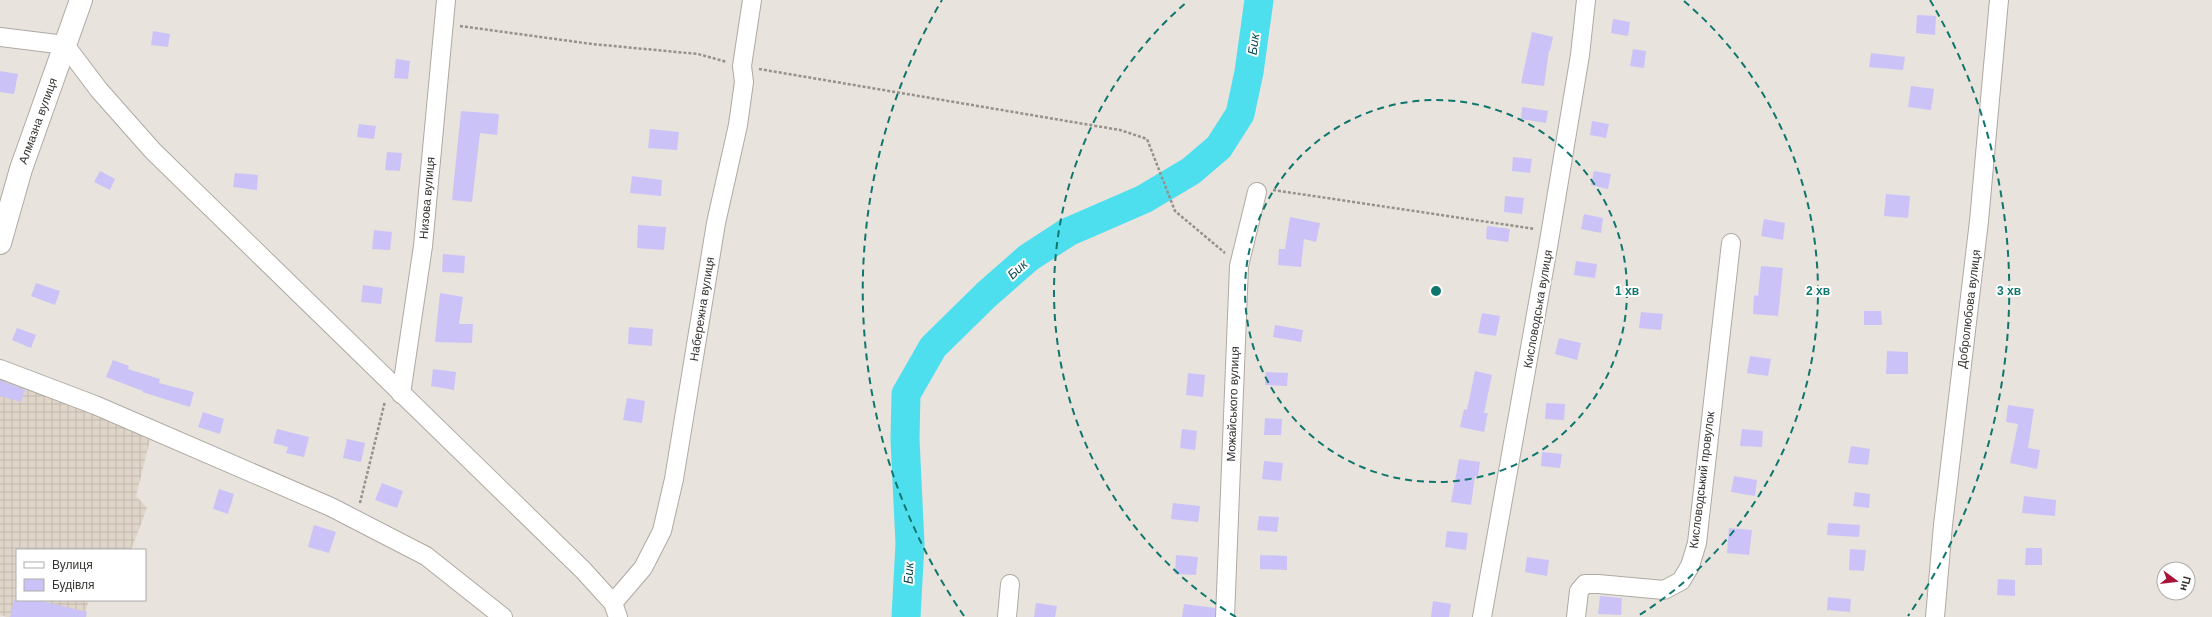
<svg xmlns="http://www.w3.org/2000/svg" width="2212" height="617" font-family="Helvetica,sans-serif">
  <defs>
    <pattern id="industrial-grid" width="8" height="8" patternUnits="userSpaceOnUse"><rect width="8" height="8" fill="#e0d5c9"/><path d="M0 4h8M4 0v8" fill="none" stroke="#c1b7ad"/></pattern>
  </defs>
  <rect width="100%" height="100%" fill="#e8e3dc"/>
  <!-- industrial -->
  <path fill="url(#industrial-grid)" d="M0,378l80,28 70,34 -14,56 11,12 -16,42h-114v50h72l-5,17h-77l-7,-2z"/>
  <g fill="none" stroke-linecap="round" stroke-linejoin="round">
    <!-- river -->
    <path stroke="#4edfef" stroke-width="29" d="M906,617l4,-73 -5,-105 1,-45 27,-47 53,-52 42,-37 40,-26 76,-33 47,-28 28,-24 21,-33 9,-42 10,-72"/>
  </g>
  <!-- building -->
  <g fill="#cbc3f8">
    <path d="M1917,15l19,1 -1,19 -19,-2z"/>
    <path d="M1613,19l17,3 -2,14 -17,-3z"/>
    <path d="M153,31l17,3 -2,13 -17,-2z"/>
    <path d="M1532,32l21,5 -3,14 -1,-1 -5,36 -23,-3z"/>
    <path d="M1633,49l13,2 -2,17 -14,-2z"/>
    <path d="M1871,53l34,4 -2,13 -34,-3z"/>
    <path d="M396,59l14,2 -2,18 -14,-1z"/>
    <path d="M0,71l18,3 -4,20 -14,-2z"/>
    <path d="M1911,86l23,3 -3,21 -23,-3z"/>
    <path d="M1522,107l26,4 -2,12 -25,-4z"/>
    <path d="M461,111l38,3 -2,21 -17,-2 -8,69 -20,-2z"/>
    <path d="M1592,121l17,3 -3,14 -16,-3z"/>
    <path d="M359,124l17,2 -2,13 -17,-2z"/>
    <path d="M650,129l29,3 -2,18 -29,-2z"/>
    <path d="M387,152l15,1 -2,18 -15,-1z"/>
    <path d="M1513,157l19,2 -2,14 -18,-2z"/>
    <path d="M100,171l15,8 -5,11 -16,-8z"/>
    <path d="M1594,171l17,3 -3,15 -17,-4z"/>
    <path d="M235,173l23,2 -1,15 -24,-3z"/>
    <path d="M632,176l30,4 -1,16 -31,-3z"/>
    <path d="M1886,194l24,2 -2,22 -24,-2z"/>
    <path d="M1505,196l19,2 -2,16 -18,-2z"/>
    <path d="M1584,214l19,4 -2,15 -20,-4z"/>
    <path d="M1290,217l30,6 -4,19 -12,-3 -3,28 -23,-2 1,-16h6z"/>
    <path d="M1764,219l21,4 -2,17 -22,-4z"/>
    <path d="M638,225l28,2 -2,23 -27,-2z"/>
    <path d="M1487,226l23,3 -2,13 -22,-3z"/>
    <path d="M374,230l18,2 -2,18 -18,-1z"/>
    <path d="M443,254l22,2 -1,17 -22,-1z"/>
    <path d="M1576,261l21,3 -2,14 -21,-3z"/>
    <path d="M1761,266l22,2 -5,48 -25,-2 1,-19 4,1z"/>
    <path d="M36,283l24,8 -5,14 -24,-9z"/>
    <path d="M363,285l20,3 -2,16 -20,-2z"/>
    <path d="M440,293l23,4 -4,27h14l-1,19 -37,-1z"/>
    <path d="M1864,311h17l1,14h-18z"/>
    <path d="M1641,312l22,2 -2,16 -22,-2z"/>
    <path d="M1482,313l18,3 -4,20 -18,-3z"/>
    <path d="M1275,325l28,5 -2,12 -28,-5z"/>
    <path d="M629,327l24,2 -1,17 -24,-2z"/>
    <path d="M17,328l19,7 -5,13 -19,-8z"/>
    <path d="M1559,338l22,5 -4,17 -22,-6z"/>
    <path d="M1887,351l21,1v22h-22z"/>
    <path d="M1750,356l21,3 -3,17 -21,-3z"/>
    <path d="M113,360l16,6 -1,3 32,10 -1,4 35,9 -4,15 -48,-15 1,-1 -37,-14z"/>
    <path d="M433,369l23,3 -2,18 -23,-4z"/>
    <path d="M1475,371l17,4 -8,38h4l-4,19 -24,-5 4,-18 3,1z"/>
    <path d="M1266,372l22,1 -1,13 -22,-1z"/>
    <path d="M1188,373l17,2 -2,22 -17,-2z"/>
    <path d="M0,380l25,10 -4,12 -21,-6z"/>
    <path d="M627,398l18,3 -3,22 -19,-3z"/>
    <path d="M1546,403l19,1 -1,16 -19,-1z"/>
    <path d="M2008,405l26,4 -6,39 12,2 -3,19 -27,-6 8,-39 -12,-2z"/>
    <path d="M203,412l21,7 -4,15 -22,-7z"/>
    <path d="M1265,418l17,1 -1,16h-17z"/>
    <path d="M277,429l32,8 -5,20 -18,-4 2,-6 -15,-4z"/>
    <path d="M1182,429l15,2 -2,19 -15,-2z"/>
    <path d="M1742,429l21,2 -1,16 -22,-1z"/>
    <path d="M347,439l18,4 -4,19 -18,-4z"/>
    <path d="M1851,446l19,3 -2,16 -20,-2z"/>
    <path d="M1542,452l20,2 -2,14 -19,-2z"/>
    <path d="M1459,459l21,3 -2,14h-3l-4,29 -20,-3z"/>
    <path d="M1264,461l19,2 -2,18 -19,-2z"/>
    <path d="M1734,476l23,4 -2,16 -24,-4z"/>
    <path d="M382,483l21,8 -6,17 -22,-8z"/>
    <path d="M219,489l15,5 -6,20 -15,-5z"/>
    <path d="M1855,492l15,2 -1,14 -16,-2z"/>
    <path d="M2024,496l32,4 -1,16 -33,-3z"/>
    <path d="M1173,503l27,3 -2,16 -27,-3z"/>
    <path d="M1259,516l20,1 -2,15 -20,-2z"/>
    <path d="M1828,523l32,2 -1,12 -32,-2z"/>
    <path d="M314,525l22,7 -7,21 -21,-6z"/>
    <path d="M1729,528l23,2 -3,25 -22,-2z"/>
    <path d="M1447,531l21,2 -2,17 -21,-3z"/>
    <path d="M2026,548h16v17h-17z"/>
    <path d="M1850,549l16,1 -2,21 -15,-1z"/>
    <path d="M1176,555l22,2 -2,18 -21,-1z"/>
    <path d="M1260,555l27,1v14l-27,-1z"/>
    <path d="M1527,557l22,3 -2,16 -22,-4z"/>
    <path d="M1998,579l17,1v16l-18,-1z"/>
    <path d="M1600,596l22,2 -1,17 -23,-1z"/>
    <path d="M1828,597l23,2 -1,13 -23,-2z"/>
    <path d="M14,600h23l50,12 -1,5h-76z"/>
    <path d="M1433,601l18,3 -2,13h-18z"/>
    <path d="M1036,603l21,3 -2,11h-21z"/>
    <path d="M1184,604l31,4v9h-33z"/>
  </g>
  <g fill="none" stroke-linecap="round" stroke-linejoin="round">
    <defs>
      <g id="street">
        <path d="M0,37l65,8 34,45 54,61 430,419 30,33 5,14"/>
        <path d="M0,369l95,36 236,102 95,49 77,61"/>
        <path d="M401,394l22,-148 23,-246"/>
        <path d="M613,603l30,-35 19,-37 12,-52 42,-256 22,-98 6,-43 -2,-16 10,-66"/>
        <path d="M1007,617l3,-33"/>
        <path d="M1225,617l14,-351 18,-74"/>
        <path d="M1482,617l66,-370 32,-192 6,-55"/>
        <path d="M1576,617l3,-26 6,-7h13l66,6 17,-9 9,-15 7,-23 34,-300"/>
        <path d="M1935,617l8,-92 36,-304 20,-221"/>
      </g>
      <path id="secondary" d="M0,243l21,-74 60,-169"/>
    </defs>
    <!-- street casing -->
    <use href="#street" stroke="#afa9a3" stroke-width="20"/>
    <!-- secondary casing -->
    <use href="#secondary" stroke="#afa9a3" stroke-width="24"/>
    <!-- path -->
    <g stroke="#95918c" stroke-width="2.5" stroke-dasharray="3 2" stroke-linecap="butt">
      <path d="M460,26l132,18 106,10 29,8"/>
      <path d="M759,69l361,61 27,9 28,72 50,42"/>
      <path d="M1273,190l262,39"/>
      <path d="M360,503l25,-102"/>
    </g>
    <!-- street -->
    <use href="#street" stroke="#fff" stroke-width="18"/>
    <!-- secondary -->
    <use href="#secondary" stroke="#fff" stroke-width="22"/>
  </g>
  <!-- distance rings -->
  <g fill="none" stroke="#0f766e" stroke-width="2" stroke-dasharray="7 5">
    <circle cx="1436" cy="291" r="191"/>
    <path d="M1236 617A382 382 0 0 1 1188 1M1684 1A382 382 0 0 1 1636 617"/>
    <path d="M964 616A573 573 0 0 1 942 0M1930 0A573 573 0 0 1 1908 616"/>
  </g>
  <g text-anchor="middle" stroke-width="4" stroke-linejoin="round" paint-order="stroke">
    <!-- street labels -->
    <g font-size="12" fill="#353330" stroke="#fff">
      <text transform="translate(38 121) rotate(-70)" y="4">Алмазна вулиця</text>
      <text transform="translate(427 198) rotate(-85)" y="4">Низова вулиця</text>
      <text transform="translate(702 309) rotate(-81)" y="4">Набережна вулиця</text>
      <text transform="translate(1538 309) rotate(-80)" y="4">Кисловодська вулиця</text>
      <text transform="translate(1969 309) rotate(-83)" y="4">Добролюбова вулиця</text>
      <text transform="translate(1233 404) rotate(-88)" y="4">Можайського вулиця</text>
      <text transform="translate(1702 480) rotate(-83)" y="4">Кисловодський провулок</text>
    </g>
    <!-- water labels -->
    <g font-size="13" font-style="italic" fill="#074a50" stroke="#fff">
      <text transform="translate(1253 44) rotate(-82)" y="5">Бик</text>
      <text transform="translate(1017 269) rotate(-43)" y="5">Бик</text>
      <text transform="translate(908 573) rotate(-87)" y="5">Бик</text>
    </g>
  </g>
  <circle cx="1436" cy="291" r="6" fill="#0f766e" stroke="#fff" stroke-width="2"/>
  <g font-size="12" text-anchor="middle" font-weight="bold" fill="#0f766e" stroke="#fff" stroke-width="4" stroke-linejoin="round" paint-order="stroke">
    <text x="1627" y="295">1 хв</text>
    <text x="1818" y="295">2 хв</text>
    <text x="2009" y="295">3 хв</text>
  </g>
  <!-- legend -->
  <rect x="16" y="549" width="130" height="52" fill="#ffffff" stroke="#aeadac"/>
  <rect x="24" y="562" width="20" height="6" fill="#ffffff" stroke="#aeadac"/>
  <text x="52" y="569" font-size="12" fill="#353330">Вулиця</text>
  <rect x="24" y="579" width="20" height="12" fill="#cbc3f8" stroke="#aeadac"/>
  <text x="52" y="589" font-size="12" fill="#353330">Будівля</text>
  <!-- north arrow -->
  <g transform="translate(2176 581) rotate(105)"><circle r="19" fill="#ffffff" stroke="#aeadac"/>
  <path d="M0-3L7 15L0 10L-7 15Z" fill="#aa143a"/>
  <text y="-6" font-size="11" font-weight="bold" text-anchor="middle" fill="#353330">Пн</text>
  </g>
</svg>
